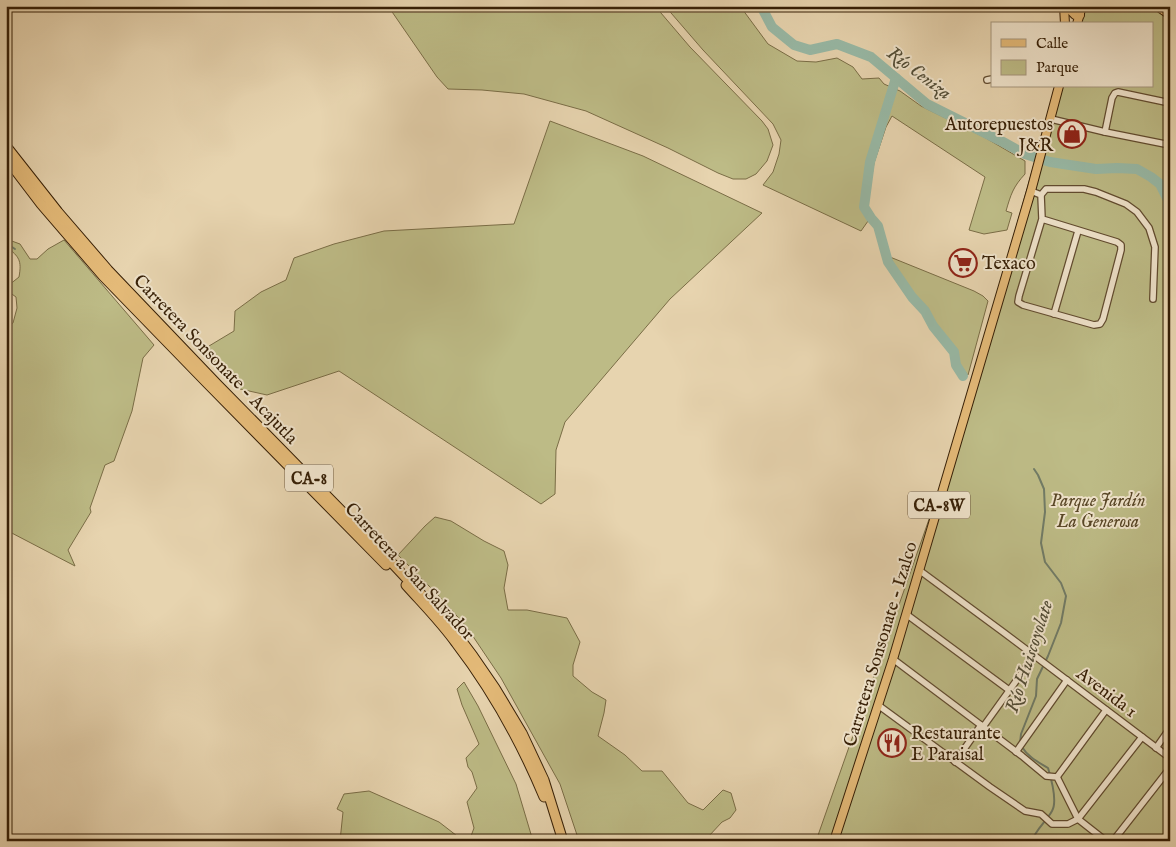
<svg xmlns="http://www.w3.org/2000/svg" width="1176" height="847" font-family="'IM FELL English',serif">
  <rect width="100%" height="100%" fill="#e7d4af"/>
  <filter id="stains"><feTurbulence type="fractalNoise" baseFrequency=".004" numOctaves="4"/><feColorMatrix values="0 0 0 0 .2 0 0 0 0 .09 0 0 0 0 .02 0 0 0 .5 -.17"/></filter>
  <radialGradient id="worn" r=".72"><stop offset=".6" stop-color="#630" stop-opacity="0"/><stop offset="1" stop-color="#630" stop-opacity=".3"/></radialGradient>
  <!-- green -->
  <g fill="#bdbb86" stroke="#7a6d46">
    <path d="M388,6h267l35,41 72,74 6,8 5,16 -6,16 -11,13 -10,5h-13l-15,-6 -50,-25 -82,-37 -62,-17 -42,-4 -34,-1 -11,-12z"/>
    <path d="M665,6h75l28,38 29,17 19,1 21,-4 16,9 9,12 17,-1 5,6 16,7 21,15 63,31 41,24v13c-12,13 -14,20 -19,37l6,2 -5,17 -23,4 -15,-4 16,-53 -93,-61 -6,11 -12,36 -7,43 6,8 -12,17 -98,-46 10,-13 6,-18 2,-14 -8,-16 -70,-74z"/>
    <path d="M1079,6h91v835h-354l137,-390 103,-365h96v-62h-78z"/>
    <path d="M550,121l93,35 119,57 -92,86 -105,123 -9,28 -1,44 -14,10 -202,-133 -72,24 -27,-6 -25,-25 -6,-18 25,-15 1,-20 26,-19 25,-12 8,-22 40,-14 50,-13 130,-7z"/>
    <path d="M9,240l11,4 10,15h7l11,-10 16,-9 90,105 -11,13 -11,53 -18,50 -9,4 -15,43 1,4 -23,38 7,16 -69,-36v-202l7,-5 4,-15 -1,-11 -7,-5v-7l10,-8c3,-17 0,-20 -12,-30z"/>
    <path d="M890,257l84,34 9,5 5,5 -20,74 -10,-11 -2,-14 -22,-24 -8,-16 -13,-13z"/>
    <path d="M435,517l16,4 33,20 20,10 4,14 -4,23 4,22h19l40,8 13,24 -7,23v11l19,16 14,8 -2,13 -6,23 27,19 17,16h20l26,32 15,7 20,-20 8,3 5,17 -6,8 -8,4 -14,15 -1,4h-128l-19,-57 -59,-106 -35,-52 -29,-32 -39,-39 27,-29z"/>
    <path d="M464,682l14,24 38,78 17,57h-193l3,-29 -6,-3 7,-15 25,-3 70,31 22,17 10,-3 3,-8 -7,-26 10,-14 -5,-16 -4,-5 -2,-9 13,-14 -17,-39 -5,-16z"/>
  </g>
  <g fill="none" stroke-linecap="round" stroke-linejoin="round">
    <!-- stream -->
    <g stroke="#717b66" stroke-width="2">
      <path d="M6,243l9,6"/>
      <path d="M1020,743l1,-9 15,-38 1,-17 11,-23 13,-33 5,-27 -5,-13 -16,-21 -4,-19 4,-31 -1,-23 -6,-14 -4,-6"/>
      <path d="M1022,747c6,10 16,15 26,21 3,10 10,33 4,43 -6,11 -16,18 -20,30"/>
    </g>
    <!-- river -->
    <g stroke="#98b9a6" stroke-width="10">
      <path d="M761,6l11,21 22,18 16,5 27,-6 34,13 56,47 76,38 22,12 25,8 46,7 21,-1 20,1 14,8 9,7 8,16 2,68"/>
      <path d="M896,78l-26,84 -6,45 7,11 7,8 10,36 24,35 13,14 8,15 21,26 2,13 7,11"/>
    </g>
    <defs>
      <g id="minor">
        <path d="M987,80l5,-1"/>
        <path d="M1051,119l54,13 65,13"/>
        <path d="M1105,132l7,-34 3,-5 3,-1 52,11"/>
        <path d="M1031,191l10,4 1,24 -23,77 -1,6 5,3 71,20 6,-1 3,-5 18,-69v-5l-4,-3 -75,-23"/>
        <path d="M1041,195l5,-6h38l12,3 30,12 11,8 12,16 6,19 -2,52"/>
        <path d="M1054,314l24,-83"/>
        <path d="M919,570l84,62 167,126"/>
        <path d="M906,614l103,76"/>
        <path d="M893,659l129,97 24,20 11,1 21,42 28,22"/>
        <path d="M878,705l112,82 35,24 16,3 11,10h16l10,-5 64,-82"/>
        <path d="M983,727l51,-71"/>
        <path d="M1156,748l14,-20"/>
        <path d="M1016,752l51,-72"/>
        <path d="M955,762l26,-37"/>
        <path d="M1057,777l49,-67"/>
        <path d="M1113,841l57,-73"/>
        <path d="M1169,841l1,-1"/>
      </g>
      <g id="major">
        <path d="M1064,6l1,18"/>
        <path d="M1066,6l9,9h5"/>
        <path d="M1157,6l13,9"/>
        <path d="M1077,24l5,-18"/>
        <path d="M834,841l59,-182 138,-468 28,-105"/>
      </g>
      <g id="highway">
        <path d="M6,146l52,66 50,58 109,114 160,163 72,77 24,32 22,32 27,45 22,47 19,61"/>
        <path d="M6,158l35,46 62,72 103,106 180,183"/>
        <path d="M406,585c17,19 35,37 50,58 36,47 65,99 88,154"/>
      </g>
    </defs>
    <!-- minor casing -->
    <use href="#minor" stroke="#624c30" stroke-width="8"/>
    <!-- major casing -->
    <use href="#major" stroke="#361f06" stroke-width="10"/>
    <!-- highway casing -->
    <use href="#highway" stroke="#361f06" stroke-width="11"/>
    <!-- minor -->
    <use href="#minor" stroke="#efe3cb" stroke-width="5.5"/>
    <!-- major -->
    <use href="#major" stroke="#e4ba78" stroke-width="8"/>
    <!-- highway -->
    <use href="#highway" stroke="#e4ba78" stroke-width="9"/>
  </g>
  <!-- icons -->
  <defs>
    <symbol id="shop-ring" viewBox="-11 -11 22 22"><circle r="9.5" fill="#efe3cb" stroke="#8f2418" stroke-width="1.5"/><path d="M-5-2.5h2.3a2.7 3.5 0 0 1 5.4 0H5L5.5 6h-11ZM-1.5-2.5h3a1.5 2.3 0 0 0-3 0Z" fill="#8f2418"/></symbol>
    <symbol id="supermarket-ring" viewBox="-11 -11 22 22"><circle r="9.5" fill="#efe3cb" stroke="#8f2418" stroke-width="1.5"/><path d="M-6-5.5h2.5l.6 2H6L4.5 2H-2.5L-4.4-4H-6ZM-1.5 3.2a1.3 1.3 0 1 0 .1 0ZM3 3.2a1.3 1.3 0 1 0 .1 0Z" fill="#8f2418"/></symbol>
    <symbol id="restaurant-ring" viewBox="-11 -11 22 22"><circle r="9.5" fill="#efe3cb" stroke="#8f2418" stroke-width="1.5"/><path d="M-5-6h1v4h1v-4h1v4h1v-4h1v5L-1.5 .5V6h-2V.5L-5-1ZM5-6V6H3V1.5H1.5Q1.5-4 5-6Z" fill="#8f2418"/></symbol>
  </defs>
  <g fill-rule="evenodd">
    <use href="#shop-ring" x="1056" y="118" width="32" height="32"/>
    <use href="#supermarket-ring" x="947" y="247" width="32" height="32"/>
    <use href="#restaurant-ring" x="876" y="727" width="32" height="32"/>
  </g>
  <g text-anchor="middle" stroke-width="4" stroke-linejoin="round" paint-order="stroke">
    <!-- shield labels -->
    <g fill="#efe3cb" stroke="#6e5a41" stroke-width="1">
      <rect x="285" y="464.5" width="48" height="27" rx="4"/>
      <rect x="908" y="491.5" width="62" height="27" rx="4"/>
    </g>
    <g font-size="16" font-weight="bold" fill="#361f06">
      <text x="309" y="484">CA-8</text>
      <text x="939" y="511">CA-8W</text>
    </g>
    <!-- poi labels -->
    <g font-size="18" fill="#361f06" stroke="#efe3cb" text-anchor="start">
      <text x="1053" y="130" text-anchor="end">Autorepuestos<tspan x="1053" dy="21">J&amp;R</tspan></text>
      <text x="982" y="269">Texaco</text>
      <text x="911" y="739">Restaurante<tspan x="911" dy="21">E Paraisal</tspan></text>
    </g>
    <!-- street labels -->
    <g font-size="18" fill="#361f06" stroke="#efe3cb">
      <text transform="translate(216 359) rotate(46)" y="6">Carretera Sonsonate - Acajutla</text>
      <text transform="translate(410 571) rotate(47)" y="6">Carretera a San Salvador</text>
      <text transform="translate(880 644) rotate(-73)" y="6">Carretera Sonsonate - Izalco</text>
      <text transform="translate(1107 692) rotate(37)" y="6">Avenida 1</text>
    </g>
    <!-- park labels -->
    <g font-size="18" font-style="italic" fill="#584626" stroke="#efe3cb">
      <text x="1098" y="506">Parque Jardín<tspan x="1098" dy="21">La Generosa</tspan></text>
    </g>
    <!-- water labels -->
    <g font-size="19" font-style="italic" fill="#534d36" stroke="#efe3cb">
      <text transform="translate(920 72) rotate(37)" y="7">Río Ceniza</text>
      <text transform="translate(1028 656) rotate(-72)" y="7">Río Huiscoyolate</text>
    </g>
  </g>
  <!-- margin -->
  <rect width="1176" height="847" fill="none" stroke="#e7d4af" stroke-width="25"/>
  <rect x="8" y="8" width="1161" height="832" fill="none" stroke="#361f06" stroke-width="2.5"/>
  <rect x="12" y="12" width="1151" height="822" fill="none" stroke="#361f06"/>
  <!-- legend -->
  <rect x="991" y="22" width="162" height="65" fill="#efe3cb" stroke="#a5957c"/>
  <rect x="1001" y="39" width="25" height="8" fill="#e4ba78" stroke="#a5957c"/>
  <text x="1036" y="48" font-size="15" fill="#361f06">Calle</text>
  <rect x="1001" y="60" width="25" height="15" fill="#bdbb86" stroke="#a5957c"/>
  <text x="1036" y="72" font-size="15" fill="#361f06">Parque</text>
  <rect width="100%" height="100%" filter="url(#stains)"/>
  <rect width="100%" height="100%" fill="url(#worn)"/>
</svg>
